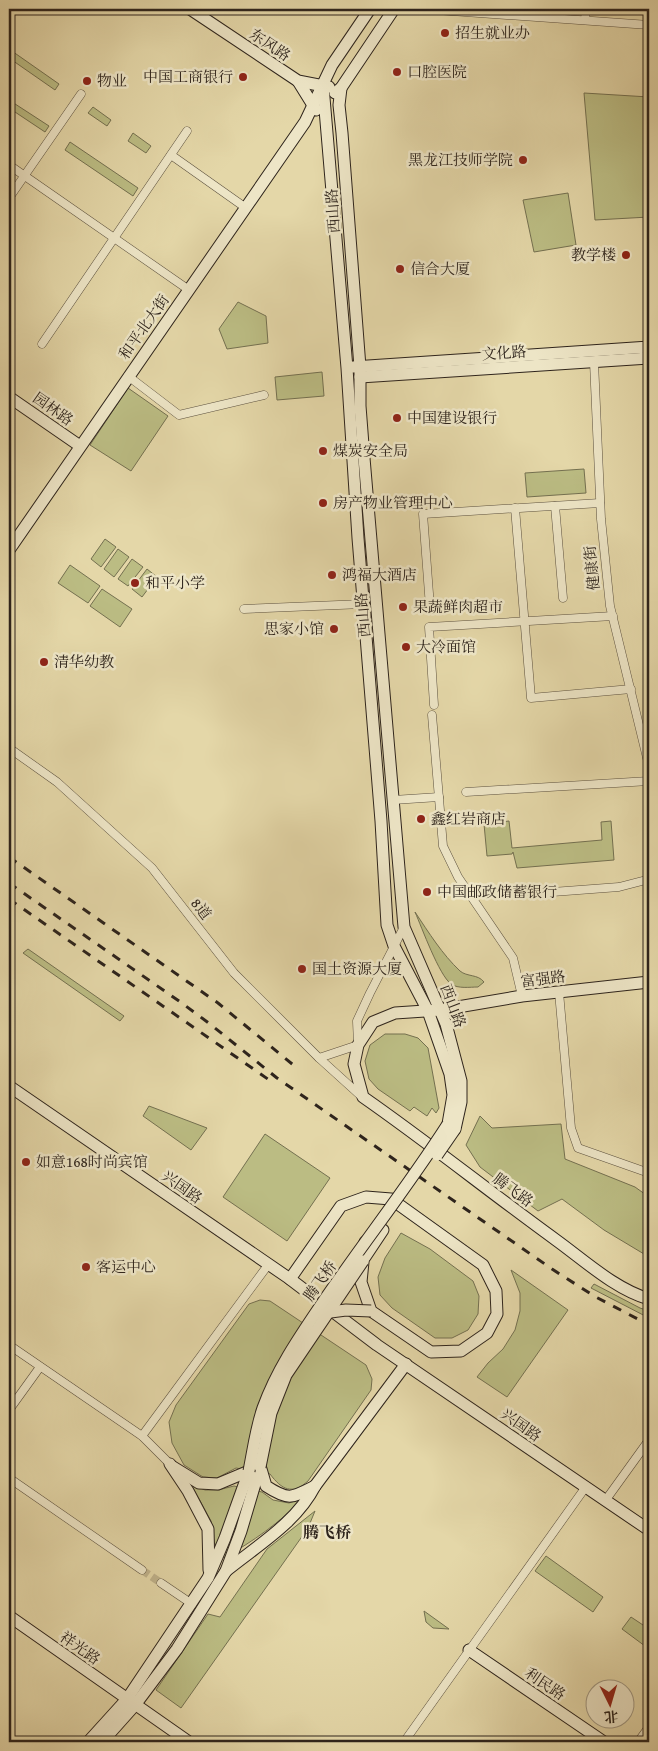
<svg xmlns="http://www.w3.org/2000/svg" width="658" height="1751" font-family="'Gentium Book Plus','Noto Serif SC',serif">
  <rect width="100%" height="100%" fill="#e4d7a8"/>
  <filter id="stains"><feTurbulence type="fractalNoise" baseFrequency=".004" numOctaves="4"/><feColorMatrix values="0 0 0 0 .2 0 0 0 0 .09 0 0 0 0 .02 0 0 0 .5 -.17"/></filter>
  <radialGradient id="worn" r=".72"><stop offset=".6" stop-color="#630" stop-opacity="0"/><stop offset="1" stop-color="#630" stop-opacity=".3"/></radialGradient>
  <!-- green -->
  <g fill="#bbbc83" stroke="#747050">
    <path d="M9,49l50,35 -4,6 -46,-32z"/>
    <path d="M584,93l65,4v120l-54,3z"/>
    <path d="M9,100l40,26 -4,6 -36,-24z"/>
    <path d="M93,107l18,13 -4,6 -19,-13z"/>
    <path d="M133,133l18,13 -5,7 -18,-12z"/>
    <path d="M70,142l68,46 -5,8 -68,-46z"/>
    <path d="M568,193l8,52 -42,7 -11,-52z"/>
    <path d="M238,302l28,14 2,27 -41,6 -8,-20z"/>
    <path d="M322,372l2,24 -47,4 -2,-23z"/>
    <path d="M128,388l40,28 -37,55 -41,-26z"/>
    <path d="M584,469l2,24 -59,4 -2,-24z"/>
    <path d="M105,539l11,8 -15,20 -10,-8z"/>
    <path d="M118,549l11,8 -15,20 -10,-8z"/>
    <path d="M132,559l11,8 -15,19 -10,-7z"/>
    <path d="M70,565l30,21 -12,17 -30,-20z"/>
    <path d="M147,569l10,8 -15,20 -10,-8z"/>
    <path d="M102,589l30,20 -12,18 -30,-21z"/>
    <path d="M509,821l3,27 90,-8 -1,-18 10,-1 3,39 -97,8 -4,-16 -1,2 -25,2 -3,-32z"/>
    <path d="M415,912c14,21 27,42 45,59 7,6 18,3 24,11l-6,5c-8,0 -20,2 -27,-3 -12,-9 -29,-56 -36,-72z"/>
    <path d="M28,949l96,67 -4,5 -97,-68z"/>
    <path d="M385,1034h20l13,4 10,10 11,60 -3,5 -4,-5 -5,8 -13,-9 -4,4 -32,-22 -9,-10 -4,-18 5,-16z"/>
    <path d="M149,1106l58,22 -16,22 -48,-34z"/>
    <path d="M480,1116l12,12 69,-4 4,35 70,28 14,10v60l-45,-27 -42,-31 -24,12 -58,-44 -14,-22z"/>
    <path d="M265,1134l65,44 -43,63 -64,-44z"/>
    <path d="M401,1233l29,16 43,32 6,15 -1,18 -10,16 -16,8h-17l-43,-30 -12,-13 -2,-18 7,-19z"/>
    <path d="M511,1270l57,40 -61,87 -30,-20 11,-14 15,-14 12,-19 5,-19v-18z"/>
    <path d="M594,1284l46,24 9,3v7l-58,-30z"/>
    <path d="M260,1300l10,1 96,64 6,14 -1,11 -63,91c-16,14 -26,9 -38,-7l-34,-6 -19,10 -14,-1 -19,-12 -12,-22 -3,-21 7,-17 73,-101z"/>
    <path d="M191,1484l14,6h13l16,-4 28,6 11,8 16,3 15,-5c-24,24 -51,44 -81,60l-9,-16 -3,-21z"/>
    <path d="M315,1511l-7,17 -127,180 -25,-18 52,-76 12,3 47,-68z"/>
    <path d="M546,1556l57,41 -10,15 -58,-41z"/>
    <path d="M424,1611l25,18 -16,-1 -7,-6z"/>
    <path d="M631,1617l18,12v20l-27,-20z"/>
  </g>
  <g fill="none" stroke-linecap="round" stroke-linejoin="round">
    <!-- street-tunnel -->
    <path stroke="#c0b38c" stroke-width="8" stroke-dasharray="8 4" stroke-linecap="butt" d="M142,1570l19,13"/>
    <defs>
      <g id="street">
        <path d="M423,9l226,16"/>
        <path d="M585,20l1,-11"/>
        <path d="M171,155l75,53"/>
        <path d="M9,165l180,125"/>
        <path d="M9,198l72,-104"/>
        <path d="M42,344l145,-213"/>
        <path d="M594,362l7,157 9,87 39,160"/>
        <path d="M128,376l51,39 85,-20"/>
        <path d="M555,506l8,92"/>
        <path d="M515,508l16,190 100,-9"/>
        <path d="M430,607l-7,-93 177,-11"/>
        <path d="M244,609l119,-5"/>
        <path d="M434,705l-5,-78 184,-11"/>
        <path d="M432,715l11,131 15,31 55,81 9,38"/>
        <path d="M9,748l48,34 95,86 82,105 85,85 42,38"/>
        <path d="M466,792l183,-11"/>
        <path d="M393,800l46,-3"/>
        <path d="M539,893l80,-6 27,-7 3,-3"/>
        <path d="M559,992l12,136 7,20 71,25"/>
        <path d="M319,1058l39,-13 -1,-24 13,-28 34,-66"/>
        <path d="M9,1345l133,91 28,28"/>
        <path d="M9,1410l31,-43"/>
        <path d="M142,1436l126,-171"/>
        <path d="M9,1478l133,92"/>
        <path d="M605,1501l44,-61"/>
        <path d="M161,1583l31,21"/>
        <path d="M404,1742l181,-254"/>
        <path d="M638,1742l11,-15"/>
      </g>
      <g id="secondary">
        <path d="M190,9l108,72 31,6"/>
        <path d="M298,81l18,29"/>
        <path d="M323,86l24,282 11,170 23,283 6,104 7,21 34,65 22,63 3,21 -5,29"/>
        <path d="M341,88l-2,17 3,28 18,234v39l4,52 40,469 42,97 15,57v21l-6,27"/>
        <path d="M335,93l6,-5 53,-79"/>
        <path d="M353,367l296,-20"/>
        <path d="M360,377l289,-19"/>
        <path d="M9,397l71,49"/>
        <path d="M9,550l296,-428 27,-57 38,-56"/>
        <path d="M649,982l-127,14 -82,14 -45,3 -22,9 -15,23 -4,19 9,33c66,46 128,96 193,143 29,21 59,49 93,59"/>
        <path d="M9,1086l281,193 87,66 272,185"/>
        <path d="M365,1257l18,-27"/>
        <path d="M290,1279l51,-73 25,-9 25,2 92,66 13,26 1,23 -10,19 -26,18 -30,1 -60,-41 -10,-29 4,-40"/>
        <path d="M170,1464l18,27 20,38 1,41"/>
        <path d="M173,1467l26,16 19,1 31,-13"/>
        <path d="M261,1469l5,17c23,15 26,12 49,0"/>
        <path d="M226,1571c32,-26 70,-48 89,-85l91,-122"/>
        <path d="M9,1616l180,126"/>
        <path d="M469,1650l135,92"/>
        <path d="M88,1742l39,-43 81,-121 17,-40 24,-67"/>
        <path d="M102,1742l33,-37 42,-56 49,-78 15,-40 19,-64"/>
      </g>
    </defs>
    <!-- street casing -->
    <use href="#street" stroke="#5c513f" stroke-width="9"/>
    <!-- secondary casing -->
    <use href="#secondary" stroke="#2e241c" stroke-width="13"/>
    <!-- street -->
    <use href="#street" stroke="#ede5c6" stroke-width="8"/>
    <!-- secondary -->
    <use href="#secondary" stroke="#ede5c6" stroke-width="11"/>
    <!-- rail -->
    <g stroke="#2e241c" stroke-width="3" stroke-dasharray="9 9" stroke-linecap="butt">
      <path d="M9,857l209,146 79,65"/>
      <path d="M9,883l170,118 31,23 67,54 275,191 42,27 55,29"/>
      <path d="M9,899l266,185"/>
    </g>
    <defs>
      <g id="secondary-bridge">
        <path d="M437,1155l18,-26"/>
        <path d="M323,1313l23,-3 25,1"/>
        <path d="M260,1467l11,-54 15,-38 77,-114"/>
        <path d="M249,1471c4,-20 7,-43 14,-63 14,-39 37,-72 60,-106 41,-60 86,-117 125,-178"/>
      </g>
    </defs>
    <!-- secondary-bridge casing -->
    <use href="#secondary-bridge" stroke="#2e241c" stroke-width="13" stroke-linecap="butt"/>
    <!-- secondary-bridge -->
    <use href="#secondary-bridge" stroke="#ede5c6" stroke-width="11"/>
  </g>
  <!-- markers -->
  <g fill="#8f2418" stroke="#ede5c6" stroke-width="2">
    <circle cx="445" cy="33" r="5"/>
    <circle cx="397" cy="72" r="5"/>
    <circle cx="243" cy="77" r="5"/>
    <circle cx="87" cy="81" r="5"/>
    <circle cx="523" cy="160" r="5"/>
    <circle cx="626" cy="255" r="5"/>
    <circle cx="400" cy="269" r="5"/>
    <circle cx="397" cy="418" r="5"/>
    <circle cx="323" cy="451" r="5"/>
    <circle cx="323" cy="503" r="5"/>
    <circle cx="332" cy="575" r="5"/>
    <circle cx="135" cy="583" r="5"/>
    <circle cx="403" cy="607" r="5"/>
    <circle cx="334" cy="629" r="5"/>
    <circle cx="406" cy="647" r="5"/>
    <circle cx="44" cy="662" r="5"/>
    <circle cx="421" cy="819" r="5"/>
    <circle cx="427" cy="892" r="5"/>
    <circle cx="302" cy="969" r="5"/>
    <circle cx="26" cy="1162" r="5"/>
    <circle cx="86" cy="1267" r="5"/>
  </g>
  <g text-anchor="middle" stroke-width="5" stroke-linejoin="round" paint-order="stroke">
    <!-- poi labels -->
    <g font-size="15" fill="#2e241c" stroke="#ede5c6" text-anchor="start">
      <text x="455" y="38">招生就业办</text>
      <text x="407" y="77">口腔医院</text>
      <text x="233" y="82" text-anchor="end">中国工商银行</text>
      <text x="97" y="86">物业</text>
      <text x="513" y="165" text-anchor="end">黑龙江技师学院</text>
      <text x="616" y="260" text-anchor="end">教学楼</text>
      <text x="410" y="274">信合大厦</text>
      <text x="407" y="423">中国建设银行</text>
      <text x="333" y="456">煤炭安全局</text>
      <text x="333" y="508">房产物业管理中心</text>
      <text x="342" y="580">鸿福大酒店</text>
      <text x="145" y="588">和平小学</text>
      <text x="413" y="612">果蔬鲜肉超市</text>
      <text x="324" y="634" text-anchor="end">思家小馆</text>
      <text x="416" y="652">大冷面馆</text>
      <text x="54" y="667">清华幼教</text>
      <text x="431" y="824">鑫红岩商店</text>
      <text x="437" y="897">中国邮政储蓄银行</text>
      <text x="312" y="974">国土资源大厦</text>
      <text x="36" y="1167">如意168时尚宾馆</text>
      <text x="96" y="1272">客运中心</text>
    </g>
    <!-- street labels -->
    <g font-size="15" fill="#2e241c" stroke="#ede5c6">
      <text transform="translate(270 45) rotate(34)" y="5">东风路</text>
      <text transform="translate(333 211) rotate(-94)" y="5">西山路</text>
      <text transform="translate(144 327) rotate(-55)" y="5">和平北大街</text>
      <text transform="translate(504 353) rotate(-4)" y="5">文化路</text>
      <text transform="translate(53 409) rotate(35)" y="5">园林路</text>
      <text transform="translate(592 568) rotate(-96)" y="5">健康街</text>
      <text transform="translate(363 615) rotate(-95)" y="5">西山路</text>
      <text transform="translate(201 909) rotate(52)" y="5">8道</text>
      <text transform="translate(543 979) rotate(-7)" y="5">富强路</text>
      <text transform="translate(453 1006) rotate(69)" y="5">西山路</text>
      <text transform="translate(182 1187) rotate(35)" y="5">兴国路</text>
      <text transform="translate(513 1190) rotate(36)" y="5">腾飞路</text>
      <text transform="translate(320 1281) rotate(-55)" y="5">腾飞桥</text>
      <text transform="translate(521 1425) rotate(35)" y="5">兴国路</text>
      <text transform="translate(80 1648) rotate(35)" y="5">祥光路</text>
      <text transform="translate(545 1684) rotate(34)" y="5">利民路</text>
    </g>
    <!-- neighbourhood labels -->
    <g font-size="16" font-weight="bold" fill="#2e241c" stroke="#ede5c6">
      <text x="327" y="1538">腾飞桥</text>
    </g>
  </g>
  <!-- margin -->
  <rect width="658" height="1751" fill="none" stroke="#e4d7a8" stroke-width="30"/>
  <rect x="10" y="10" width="638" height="1731" fill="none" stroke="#2e241c" stroke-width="2.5"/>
  <rect x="15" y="15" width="628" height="1721" fill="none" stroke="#2e241c"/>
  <!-- north arrow -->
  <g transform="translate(610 1704) rotate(175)"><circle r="24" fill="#ede5c6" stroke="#a19882"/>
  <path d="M0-4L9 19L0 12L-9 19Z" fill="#8f2418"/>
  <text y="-8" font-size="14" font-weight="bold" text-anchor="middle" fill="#2e241c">北</text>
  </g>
  <rect width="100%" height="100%" filter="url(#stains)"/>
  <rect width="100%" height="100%" fill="url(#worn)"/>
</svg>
